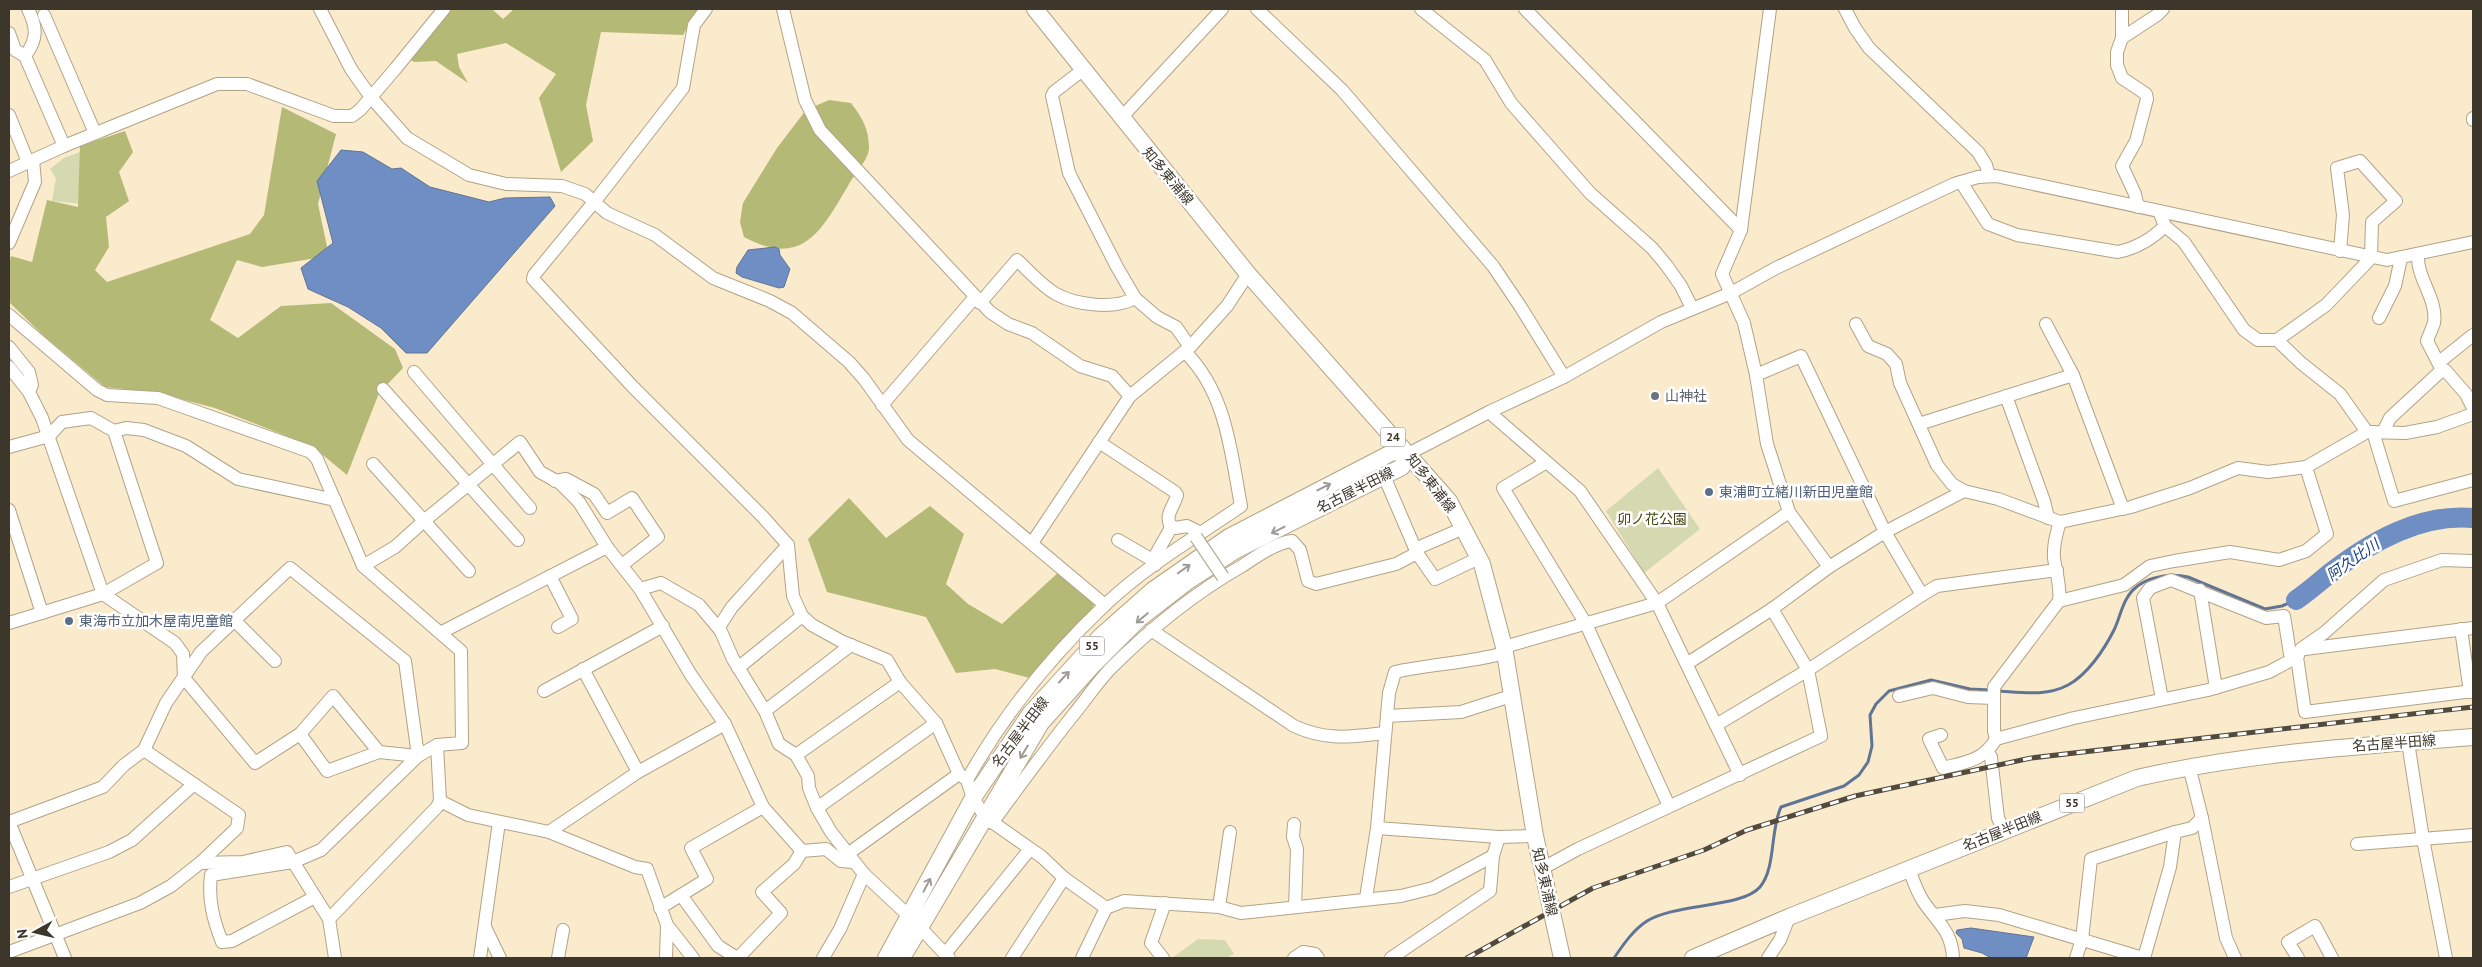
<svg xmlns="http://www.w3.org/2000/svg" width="2482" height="967" font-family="'PT Sans','Noto Sans JP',sans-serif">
  <rect width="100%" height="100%" fill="#fbebcd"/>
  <!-- green -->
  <g fill="#d5d9af">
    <path d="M83,151v53l-31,-3 4,-23 -6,-9 14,-11z"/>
    <path d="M1658,468l42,61 -56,44 -38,-62z"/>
    <path d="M1198,939l27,1 9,14 -7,4h-55z"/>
  </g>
  <!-- forest -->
  <g fill="#b4b976">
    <path d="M452,9h40l11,10 11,-10h185l-16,26 -82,-3 -15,73 7,36 -32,31 -22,-74 17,-24 -50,-31 -49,11 2,13 9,16 -32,-22 -22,1 -7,-4z"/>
    <path d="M829,100l22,3c11,14 18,26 18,45 0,11 -15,27 -20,36 -27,46 -46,85 -105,53l-4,-15 3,-19 34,-55 29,-38z"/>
    <path d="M282,107l54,27 -18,70 11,52 -67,11 -25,-7 -27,60 28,18 43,-32 50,-3 64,46 8,19 -24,25 -32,82 -35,-29 -97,-38 -57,-15 -53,-6 -62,-52 -34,-33v-38l2,-8 21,6 15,-62 31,7 2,-61 45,-15 8,21 -14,20 10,29 -23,16 3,30 -14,23 12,12 143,-48 14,-19z"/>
    <path d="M849,498l37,40 44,-32 34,28 -18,50 22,20 34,20 59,-54 35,30 -9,20 -57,58 -35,-9 -39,4 -30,-56 -99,-25 -19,-53z"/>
  </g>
  <!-- water -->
  <g fill="#6f8ec3" stroke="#607495">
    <path d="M341,150l22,2 29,17 9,-1 29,19 59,15 16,-4 45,-1 5,9 -128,147h-21l-25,-25 -33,-21 -40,-18 -7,-21 32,-25 -16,-62z"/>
    <path d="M775,247l4,2 1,6 10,14 -6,18 -5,1 -37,-11 -6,-4 1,-6 11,-17z"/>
    <path d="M1971,928l63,9 -8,21h-35l-9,-5 -18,-5 -2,-9 -6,-6 1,-3z"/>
  </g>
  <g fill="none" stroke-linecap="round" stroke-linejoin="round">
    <!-- stream -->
    <g stroke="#607495" stroke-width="3">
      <path d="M1996,691c23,1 50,6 72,-6 19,-10 36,-35 46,-55 5,-10 7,-22 13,-32 11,-20 40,-26 61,-21l77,32 17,-3 14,-6"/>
      <path d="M1614,958c9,-13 19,-28 33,-37 29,-18 95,-13 113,-34 16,-19 10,-57 21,-80l63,-21 15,-11 9,-13 4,-16 -2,-31 6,-11 13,-13 42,-11 39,9 20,1"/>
    </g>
    <!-- river -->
    <path stroke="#6f8ec3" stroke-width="20" d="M2296,600c12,-8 22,-17 33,-26 41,-32 91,-61 144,-56"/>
    <defs>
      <g id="minor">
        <path d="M320,9l31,60 19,27 37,42 62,37 37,9 56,2 23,8 22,19 48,22 58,43 57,23 22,12 57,49 15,17 44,61 197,165"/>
        <path d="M706,9l-12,16 -11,63 -84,108 -65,79 -1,4 100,108 130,130 25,28 5,51 9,20 10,9 29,16 46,19 13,22 36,41 23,51 8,6 6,18 12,19 57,40 22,21 42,30 18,-7 95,6 22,6 160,-17 32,-8 60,-32"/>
        <path d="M783,9l22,91 15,30 170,182 18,12 24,9 48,33 32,10 18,20"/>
        <path d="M1257,9l85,81 151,176 27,40 44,71"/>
        <path d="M1421,9l64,51 26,43 79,90 62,55 15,18 14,20 11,22"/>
        <path d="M1525,9l216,221"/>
        <path d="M1770,9l-29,221 -19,44 22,49 12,52 11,69 22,68 40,55"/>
        <path d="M1845,9l10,19 14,20 109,104 8,13 3,11"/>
        <path d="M2122,9v29l-5,14v13l5,13 24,16 1,5 -11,42 -14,25 13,28 3,13"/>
        <path d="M44,15l51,118"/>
        <path d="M9,33l6,17 10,6 39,90"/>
        <path d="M2122,38l35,-23 6,-6"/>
        <path d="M25,56c13,-17 12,-29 3,-47"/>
        <path d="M1084,69l-30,23 -2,4 17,77 48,94 18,31 22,19 19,10 14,20"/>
        <path d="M9,115l19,47"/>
        <path d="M1122,117l100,-108"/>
        <path d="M2473,118v2"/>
        <path d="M9,171l55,-25 153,-62h30l87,32h18l8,-6 36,-42 48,-59"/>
        <path d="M1961,182l27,42 29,11 101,17c19,-4 34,-13 47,-26"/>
        <path d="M2159,211l6,15 19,16 60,88 14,10h19l49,-35 45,-47 1,-36 24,-21 -36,-40 -23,7 6,47 -3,36"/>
        <path d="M9,243l26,-61 -2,-22"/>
        <path d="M980,303l37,-43c12,11 25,26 39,34 20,11 58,16 79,4"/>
        <path d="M9,315l88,75 10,5 51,3 153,54 6,7 46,107 98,85 1,92 -25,2 -19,11 -97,94 -28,12 -82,13c-3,25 2,44 11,67l10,-1 83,-44"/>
        <path d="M2379,318l16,-32 6,-28"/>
        <path d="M1856,324l12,22 19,8 9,10 4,19 37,82 15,19 12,7"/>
        <path d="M2046,324l27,51 50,134"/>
        <path d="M2277,340l24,23 39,31 27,38"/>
        <path d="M9,347l20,25 3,13 -3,7"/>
        <path d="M2437,360l6,-1 30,-24"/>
        <path d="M9,367l20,25 13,26 61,176 72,49 8,11 1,24 71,85 45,-29 27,37 52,-19 39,4"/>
        <path d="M2442,370h3l21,24 7,14"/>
        <path d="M414,372l116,136"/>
        <path d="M383,389l135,151"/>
        <path d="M2006,396l38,105 4,17"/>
        <path d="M882,405l93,-108"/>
        <path d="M1489,412l91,79 77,112 83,172"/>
        <path d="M1919,424l154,-49"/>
        <path d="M114,431l12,-3 18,2 42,16 52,33 97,21"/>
        <path d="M2373,432l21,69 79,-21"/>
        <path d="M2383,432l7,-14 52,-48 -15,-29c2,-6 5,-12 7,-18 4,-24 -18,-45 -16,-69"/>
        <path d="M1099,442l76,50 2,3c-3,12 -12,19 -7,30l5,3 12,-2 14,7"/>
        <path d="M9,447l40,-11 13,-14 29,-4 23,13 43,132 -54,31 -94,29"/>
        <path d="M1408,454l81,-42 75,-35 97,-55 70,-29 45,-25 178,-84 24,-7 18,-1 391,84 86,-18"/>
        <path d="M1545,463l-42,25 83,136 83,182"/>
        <path d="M373,464l96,107"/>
        <path d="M1384,476l33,77"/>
        <path d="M555,481l11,-2 28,15 13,19 25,-15 26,39 -36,28"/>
        <path d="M9,510l33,103"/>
        <path d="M2060,522c-4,12 -7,23 -6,36 2,15 7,28 5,43l-65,86v44l2,8 78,-21 134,-28 61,-18 28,-15 4,-8 23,-16 60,-53 58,-20 31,1"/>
        <path d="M1118,540l36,21"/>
        <path d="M1032,543l98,-147 60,-49 37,-41 21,-32"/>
        <path d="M788,545l-56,62 -13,20 14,32 32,52 14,33 17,11 12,21 1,12 8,20 14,24 33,42 46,43 39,41"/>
        <path d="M1415,549l49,-21"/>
        <path d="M1155,565v-9l17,-30"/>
        <path d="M363,566l32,-19 30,-27 95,-78 20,30 20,11 19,19 28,45 33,42 51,86 34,49 38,83 39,44 24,-2 15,12 12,1"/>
        <path d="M550,576l22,43 -14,8"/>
        <path d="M640,589l21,-6 38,22 21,25"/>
        <path d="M2200,590l16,98"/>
        <path d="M1922,595l15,-9 120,-16"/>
        <path d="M2059,601l65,-16 26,-19 24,-5 56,-9 49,8 27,-9 21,-17 -21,-67"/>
        <path d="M234,620l41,41"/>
        <path d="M2461,629l9,63"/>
        <path d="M1151,630l143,96c33,15 56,11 91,7"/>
        <path d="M442,632l165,-85"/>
        <path d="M1504,647l153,-44 132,-91"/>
        <path d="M2305,649l168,-21"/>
        <path d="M1505,653c-36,10 -74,11 -110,19l-6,21 -12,135 122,9 36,-1"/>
        <path d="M2297,657l8,55 168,-21"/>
        <path d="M1688,663l84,-54 57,-42 56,-35 79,-41 34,8 62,23 71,-15 59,-19 48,-20 30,4 38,-5 61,-35 38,1 32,-6 36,-13"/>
        <path d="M738,668l64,-52"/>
        <path d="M583,669l55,103"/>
        <path d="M544,691l119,-65"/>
        <path d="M1899,696l34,-8 35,9 26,1"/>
        <path d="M2162,699l-19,-101 7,-10 21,-8 95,38 18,-2 6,38 7,3"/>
        <path d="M765,711l86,-66"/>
        <path d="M1387,716l74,-4 50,-16"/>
        <path d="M1716,725l92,-55 114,-75 -37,-63 -84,-176 -45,19"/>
        <path d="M300,734l33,-38 46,56"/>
        <path d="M1941,735l-12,4 14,29c23,-6 40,-7 53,-29"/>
        <path d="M2408,742l15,97 23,119"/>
        <path d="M1988,752l3,5 7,61 6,13"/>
        <path d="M796,755l104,-73"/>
        <path d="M2189,766l13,52 24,120 9,20"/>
        <path d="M967,780c37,-66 84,-124 139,-176 40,-38 90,-67 135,-98 -10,-54 -15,-114 -56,-154"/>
        <path d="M440,801l28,14 81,17 86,35 12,2 20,56 26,33"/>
        <path d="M817,808l119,-85"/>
        <path d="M9,822l94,-35 21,-22 20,-15 22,-47 35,-51 89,-84 115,93 13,95"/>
        <path d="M9,822l56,136"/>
        <path d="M992,823c27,-37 54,-74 82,-109 12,-15 23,-31 36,-45 40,-40 83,-75 132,-103 14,-9 33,-23 50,-25l8,9 8,31 8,3 80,-20 21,-11 18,26 44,-21"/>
        <path d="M1294,824l-1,13 4,12 -2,58"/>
        <path d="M549,832l89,-60 87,-48"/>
        <path d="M2357,844l116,-9"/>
        <path d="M849,853l110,-79"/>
        <path d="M200,863l43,-1 44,-10 42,67 6,39"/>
        <path d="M1543,868l35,-19 243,-113 -13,-66 -36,-61"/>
        <path d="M1909,869c4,11 8,23 14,32 14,21 29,30 30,57"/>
        <path d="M9,887l100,-35 23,-12 62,-56"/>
        <path d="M681,895l37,51 19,12"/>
        <path d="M1366,898l11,-70"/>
        <path d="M1219,907l11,-75"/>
        <path d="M660,908l47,-29 -16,-31 72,-41"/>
        <path d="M1935,915l30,-4 34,4 144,43"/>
        <path d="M329,919l108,-112 3,-6 -3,-56"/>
        <path d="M485,927l15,31"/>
        <path d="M9,952l131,-49 31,-17 29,-23 37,-35 2,-13 -95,-65"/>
        <path d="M945,954l85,-105"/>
        <path d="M480,958l19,-136"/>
        <path d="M558,958l5,-28"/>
        <path d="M666,958l1,-33"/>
        <path d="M738,958l43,-45 -19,-21 32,-28 8,-13"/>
        <path d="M823,958l17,-29 24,-55"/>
        <path d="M1012,958l52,-80"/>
        <path d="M1082,958l24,-50"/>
        <path d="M1163,958l-12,-15 14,-40"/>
        <path d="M1294,958l9,-6 12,2 3,4"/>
        <path d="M1391,958l99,-67 3,-35 6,-19"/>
        <path d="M1768,958l12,-18 9,-23"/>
        <path d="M2076,958l6,-19 9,-80 84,-27"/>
        <path d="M2144,958l26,-91 5,-35 17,-4 10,-10"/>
        <path d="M2298,958l-10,-16 27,-16 17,32"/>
      </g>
      <g id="major">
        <path d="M1035,9l213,265 201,227 33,63 22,83 31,189 27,122"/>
        <path d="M886,958l87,-160 57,-84 71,-78 52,-46 76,-53 164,-85 15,2 -6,13 -166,83 -48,31 -49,38 -45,45 -53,59 -139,235"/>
        <path d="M1693,958l96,-41 348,-139c111,-25 223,-32 336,-41"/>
      </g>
    </defs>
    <!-- minor casing -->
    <use href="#minor" stroke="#b2a386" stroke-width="14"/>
    <!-- major casing -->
    <use href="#major" stroke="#b2a386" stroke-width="18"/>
    <!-- minor -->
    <use href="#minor" stroke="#fff" stroke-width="12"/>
    <!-- major -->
    <use href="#major" stroke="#fff" stroke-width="16"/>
    <defs>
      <path id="rail" d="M1467,958l126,-70 111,-38 43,-20 108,-34 176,-38 442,-51"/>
    </defs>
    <!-- rail casing -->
    <use href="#rail" stroke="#524b3d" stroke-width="5"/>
    <!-- rail -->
    <use href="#rail" stroke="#fff" stroke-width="3" stroke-dasharray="9" stroke-linecap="butt"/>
    <defs>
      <path id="minor-bridge" d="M1196,537l27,40"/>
    </defs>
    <!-- minor-bridge casing -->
    <use href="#minor-bridge" stroke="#b2a386" stroke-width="14" stroke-linecap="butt"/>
    <!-- minor-bridge -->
    <use href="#minor-bridge" stroke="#fff" stroke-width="12"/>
  </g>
  <!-- one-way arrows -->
  <defs><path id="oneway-shaft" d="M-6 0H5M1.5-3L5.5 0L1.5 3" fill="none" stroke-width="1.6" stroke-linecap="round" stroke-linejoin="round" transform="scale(1.25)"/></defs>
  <g stroke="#9e9b95">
    <use href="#oneway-shaft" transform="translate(1324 487) rotate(-27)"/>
    <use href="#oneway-shaft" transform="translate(1278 530) rotate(153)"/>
    <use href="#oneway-shaft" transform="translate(1184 569) rotate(-35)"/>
    <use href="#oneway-shaft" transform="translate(1142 618) rotate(140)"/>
    <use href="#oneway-shaft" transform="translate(1064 677) rotate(-47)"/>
    <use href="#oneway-shaft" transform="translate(1024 752) rotate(121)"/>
    <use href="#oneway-shaft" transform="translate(927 885) rotate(-62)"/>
  </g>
  <!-- markers -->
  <circle fill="#6b7280" stroke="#fff" stroke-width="2" cx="1655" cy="396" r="5"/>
  <g fill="#5c6f8a" stroke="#fff" stroke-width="2">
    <circle cx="1709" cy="492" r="5"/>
    <circle cx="69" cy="621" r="5"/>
  </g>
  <g text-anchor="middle" stroke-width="5" stroke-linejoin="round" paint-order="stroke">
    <!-- shield labels -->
    <g fill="#fff" stroke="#77736b" stroke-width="1">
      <rect x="1380.5" y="427.5" width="25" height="19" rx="4"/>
      <rect x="1079.5" y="636.5" width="25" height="19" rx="4"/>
      <rect x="2059.5" y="793.5" width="25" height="19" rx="4"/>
    </g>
    <g font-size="12" font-weight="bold" fill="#3d372b">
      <text x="1393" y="441">24</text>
      <text x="1092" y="650">55</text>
      <text x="2072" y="807">55</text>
    </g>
    <!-- street labels -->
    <g font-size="14" fill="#3d372b" stroke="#fff">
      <text transform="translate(1168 176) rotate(50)" y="5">知多東浦線</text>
      <text transform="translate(1431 483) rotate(52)" y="5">知多東浦線</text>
      <text transform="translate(1355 490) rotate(-27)" y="5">名古屋半田線</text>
      <text transform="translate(1020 732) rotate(-53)" y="5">名古屋半田線</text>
      <text transform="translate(2394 743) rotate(-4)" y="5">名古屋半田線</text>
      <text transform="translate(2002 831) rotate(-22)" y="5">名古屋半田線</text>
      <text transform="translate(1545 882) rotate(77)" y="5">知多東浦線</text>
    </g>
    <!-- worship labels -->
    <g font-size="14" fill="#5b616d" stroke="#fff" text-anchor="start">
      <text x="1665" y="401">山神社</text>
    </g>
    <!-- service labels -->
    <g font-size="14" fill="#4e5e75" stroke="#fff" text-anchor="start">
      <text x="1719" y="497">東浦町立緒川新田児童館</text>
      <text x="79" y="626">東海市立加木屋南児童館</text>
    </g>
    <!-- park labels -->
    <g font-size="14" fill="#41430f" stroke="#fff">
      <text x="1652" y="524">卯ノ花公園</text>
    </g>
    <!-- water labels -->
    <g font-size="15" font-style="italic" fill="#183d7e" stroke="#fff">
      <text transform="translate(2353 560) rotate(-35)" y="5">阿久比川</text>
    </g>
  </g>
  <!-- border -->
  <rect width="2482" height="967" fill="none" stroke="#3d372b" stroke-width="20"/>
  <!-- north arrow -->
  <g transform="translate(35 932) rotate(262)" stroke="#ffffff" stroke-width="4" paint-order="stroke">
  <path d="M0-4L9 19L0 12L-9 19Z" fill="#3d372b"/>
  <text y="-8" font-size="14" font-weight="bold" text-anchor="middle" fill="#3d372b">N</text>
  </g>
</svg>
